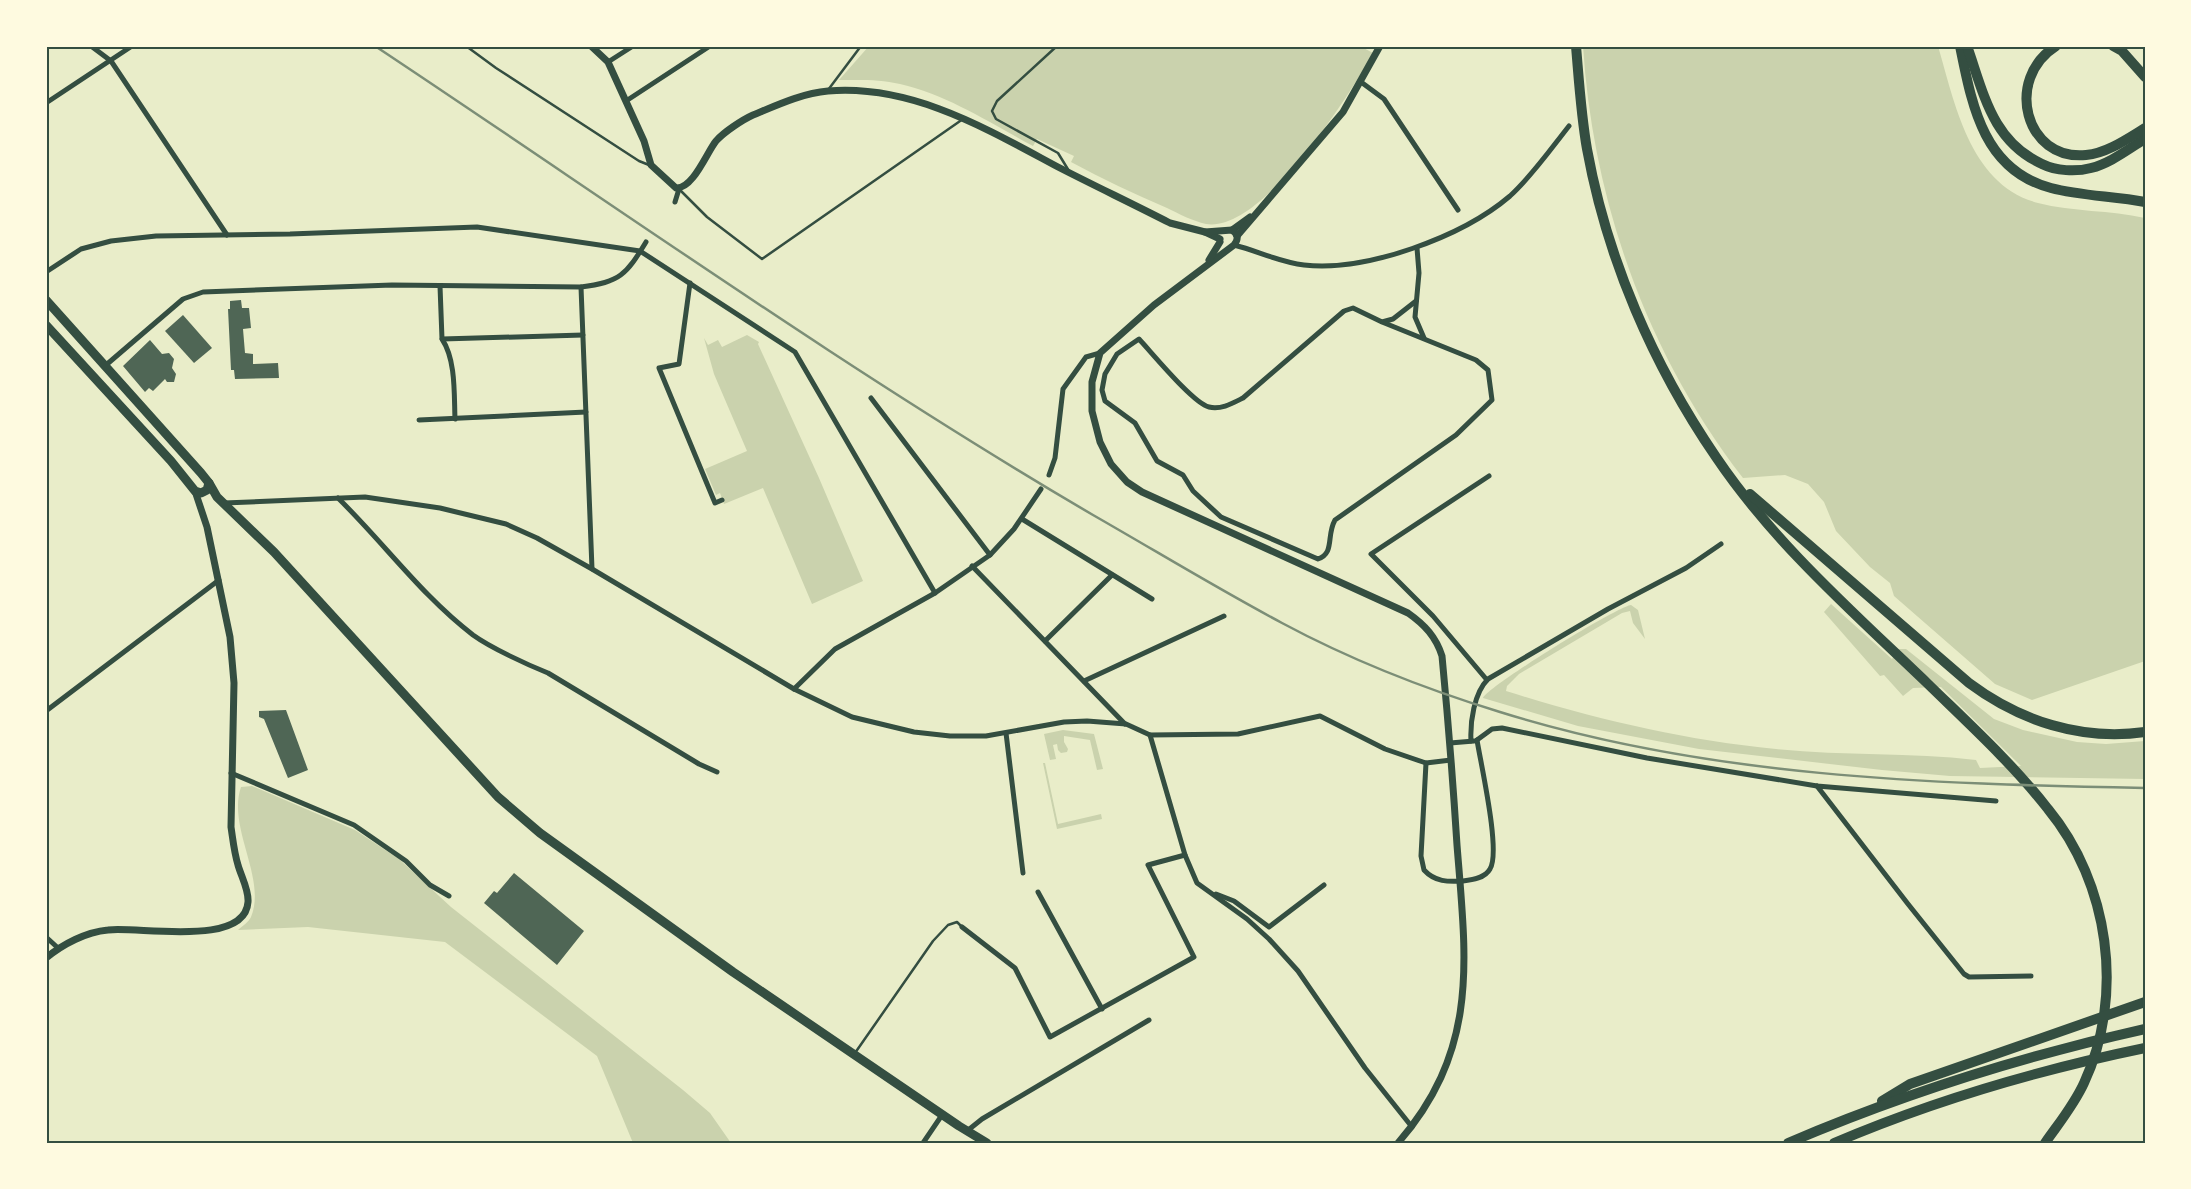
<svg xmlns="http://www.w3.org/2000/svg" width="2191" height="1189" font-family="Helvetica,sans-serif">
  <rect width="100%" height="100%" fill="#e9edc9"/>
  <!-- green -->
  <g fill="#cad2ad">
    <path d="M869,46h491l13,7c-24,43 -111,180 -167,171 -13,-3 -27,-10 -39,-16 -33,-14 -64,-29 -96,-46l3,-6 -37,-17 -4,7c-43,-23 -85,-51 -133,-62 -20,-5 -41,-4 -61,-4z"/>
    <path d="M1583,46h355c17,58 32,139 100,157 35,9 72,7 107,15v443l-113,39 -37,-16 -101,-88 -4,-13 -20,-16 -34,-36 -12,-29 -16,-18 -23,-9 -42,3c-96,-124 -150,-276 -160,-432z"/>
    <path d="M747,335l12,7 -1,2 61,134 44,103 -51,23 -49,-116 -39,16 -4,-11 -4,2 -11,-26 42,-18 -33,-77 -10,-36 4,7 10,-5 4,7z"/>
    <path d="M1831,604l61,55 7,-10h7l88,70 29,11 54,12 29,2 39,-3v38l-195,-3 -68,-6 -183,-21 -121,-23 -95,-28c4,-11 133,-91 148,-93l7,5 7,29 -12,-16 -3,-12 -8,2 -103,61 -12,12 -1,5c89,28 177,49 270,58 67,7 134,3 200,11l4,8 41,-2 -80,-79 -28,1 -10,8 -19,-21 -4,1 -56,-64z"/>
    <path d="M1063,730l31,4 9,35 -6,1 -7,-30 -26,-4v6l4,7 -1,3 -6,1 -3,-3 -1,-6 -4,1 3,14 -6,1 -6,-26z"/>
    <path d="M1043,763h2l13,61 43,-10 1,5 -45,10z"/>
    <path d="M252,786l103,44 44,29 52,48 232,183 27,23 21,30h-98l-36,-87 -152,-114 -137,-15 -70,3c4,-4 11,-8 13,-13 16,-39 -24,-89 -10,-130z"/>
  </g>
  <!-- building -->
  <g fill="#4f6655">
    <path d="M241,300l1,8h7l2,20 -8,1 2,24 8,1v10l25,-1 1,15 -44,1 -1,-9h-3l-3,-61h2v-8z"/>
    <path d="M183,315l29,33 -18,15 -29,-32z"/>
    <path d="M150,340l12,14 7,-1 5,6 -2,9 4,6 -2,8h-7l-2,-3 -12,12 -4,-3 -4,4 -22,-26z"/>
    <path d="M286,710l22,60 -20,8 -24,-59 -5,-2v-6z"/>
    <path d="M514,873l70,58 -27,34 -73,-62 10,-12 3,2z"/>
  </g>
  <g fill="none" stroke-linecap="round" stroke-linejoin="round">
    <!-- service -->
    <g stroke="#344e41" stroke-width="2.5">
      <path d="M466,46l30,22 143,93 10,4"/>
      <path d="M1057,46l-60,55 -5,10 4,8 62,34 11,18"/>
      <path d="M828,90l33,-44"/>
      <path d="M680,190l27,27 55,42 201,-140"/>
      <path d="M855,1053l78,-112 15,-16 9,-3 4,4"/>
    </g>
    <!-- minor -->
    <g stroke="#344e41" stroke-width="5">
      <path d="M91,46l20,15 116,174"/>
      <path d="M608,62l25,-16"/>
      <path d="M1361,82l23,17 74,111"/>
      <path d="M626,101l84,-55"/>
      <path d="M46,103l86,-57"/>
      <path d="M675,202l4,-13"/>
      <path d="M1234,245c24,6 45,17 70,20 62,7 158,-28 206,-69 22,-20 40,-46 59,-70"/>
      <path d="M1417,248l2,25 -4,44 9,21"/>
      <path d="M46,272l35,-23 30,-8 45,-5 134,-2 187,-7 163,24 155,101 140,241"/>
      <path d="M690,283l-11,81 -20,4 56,135 7,-3"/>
      <path d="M440,286l2,53c14,21 12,55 13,80"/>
      <path d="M581,287l11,282"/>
      <path d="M1382,322l94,38 12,10 4,30 -36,35 -121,85c-9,16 0,33 -17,39l-97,-42 -28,-26 -10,-16 -26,-14 -22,-38 -30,-22 -3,-11 3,-16 12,-20 22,-15c14,15 54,64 70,68 12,3 24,-4 34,-9l101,-87 9,-3 29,14 11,-3 23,-18"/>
      <path d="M442,339l141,-4"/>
      <path d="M106,365l77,-66 20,-7 189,-7 189,2c39,-5 45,-12 65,-45"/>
      <path d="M871,398l119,157"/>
      <path d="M419,420l167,-8"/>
      <path d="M1049,475l6,-17 8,-69 23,-32 14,-4"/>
      <path d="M338,498c46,45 84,98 135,137 18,13 55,30 75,38l151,91 18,8"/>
      <path d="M224,503l141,-6 75,11 66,16 31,14 55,31 202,120 58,28 62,15 36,4h36l78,-14 23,-1 39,3 24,11 88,-1 82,-18 65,33 41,14 25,-3"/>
      <path d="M1022,519l130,80"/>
      <path d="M972,566l153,158"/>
      <path d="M1045,641l67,-66"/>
      <path d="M1487,680l-54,-64 -62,-62 118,-78"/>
      <path d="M1084,681l140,-65"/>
      <path d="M794,689l41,-40 100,-56 55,-38 24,-26 27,-40"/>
      <path d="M46,711l173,-131"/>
      <path d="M1006,733l17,140"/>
      <path d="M1150,735l35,120 12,28 50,36 22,20 29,32 67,97 47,59"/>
      <path d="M1477,740l15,-11 10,-1 145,30 170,28 179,15"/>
      <path d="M1471,741c-1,-19 3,-48 17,-62l120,-70 78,-41 35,-24"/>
      <path d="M1450,743l24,-2"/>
      <path d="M1426,763l-5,93 3,14c11,12 24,12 39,11 10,-1 22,-3 27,-12 11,-17 -9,-104 -13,-129"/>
      <path d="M231,773l123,52 52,36 24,24 19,11"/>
      <path d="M1817,786l91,118 56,70 5,3 62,-1"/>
      <path d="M1038,892l64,117"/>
      <path d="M1216,894l18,7 35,26 55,-42"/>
      <path d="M962,927l53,41 35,69 144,-80 -46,-92 37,-10"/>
      <path d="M46,937l12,11"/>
      <path d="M967,1131l15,-12 167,-99"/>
      <path d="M923,1143l19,-28"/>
    </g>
    <!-- tertiary -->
    <g stroke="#344e41" stroke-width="7">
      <path d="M591,46l17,16 36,79 7,24 25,23c17,1 31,-36 40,-47 8,-9 26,-21 37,-26 24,-10 50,-22 75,-24 84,-7 159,38 230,76 37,19 75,37 112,56l35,9 15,7"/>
      <path d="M1232,230l18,-13"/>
      <path d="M1205,232l27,-2c6,4 7,9 2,15l-80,60 -54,48 -8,29v29l8,31 11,22 16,18 15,10 266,121c17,12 28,24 34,43 6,63 11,126 15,189 9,115 23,203 -59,298"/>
      <path d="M1237,236l106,-124 37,-66"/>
      <path d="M1209,260l11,-18"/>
      <path d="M46,958c17,-14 40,-26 62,-28 30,-4 137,18 140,-28 1,-12 -7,-26 -10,-37 -4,-13 -5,-25 -7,-38l3,-144 -4,-46 -23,-110 -12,-36"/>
    </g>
    <!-- primary -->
    <g stroke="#344e41" stroke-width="9">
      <path d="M46,300l155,173 8,10 -2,7 -6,3 -6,-2 -24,-30 -125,-136"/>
      <path d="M209,483l8,14 57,55 224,245 42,36 193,139 226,154 28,17"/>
    </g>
    <!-- motorway -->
    <g stroke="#344e41" stroke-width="10">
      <path d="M1576,46c3,35 5,69 11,103 20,110 66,216 129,308 58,86 137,155 211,226 42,41 85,80 121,126 61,74 77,186 36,274 -10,22 -25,40 -39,60"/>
      <path d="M1960,46c12,59 23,124 91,142 30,8 63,8 94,14"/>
      <path d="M1967,46c17,48 25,95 75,118 14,7 34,8 49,4 20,-5 37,-19 54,-29"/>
      <path d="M2056,46c-52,33 -31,115 30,109 21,-2 41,-16 59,-27"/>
      <path d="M2113,46l9,5 23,26"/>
      <path d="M1750,494l219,189c51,38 112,58 176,49"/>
      <path d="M1882,1101l28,-17 235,-82"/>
      <path d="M1788,1143c115,-49 235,-87 357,-114"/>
      <path d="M1834,1143c101,-43 204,-73 311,-95"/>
    </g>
    <!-- rail -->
    <path stroke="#7c8e77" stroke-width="2.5" d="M375,46c238,158 472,325 718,469 63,36 125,74 189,108 69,37 143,66 218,89 208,65 429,72 645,76"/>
  </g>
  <!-- border -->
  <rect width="2191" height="1189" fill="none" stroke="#fefae0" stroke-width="95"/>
  <rect x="48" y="48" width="2096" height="1094" fill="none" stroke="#344e41" stroke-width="2"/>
</svg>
